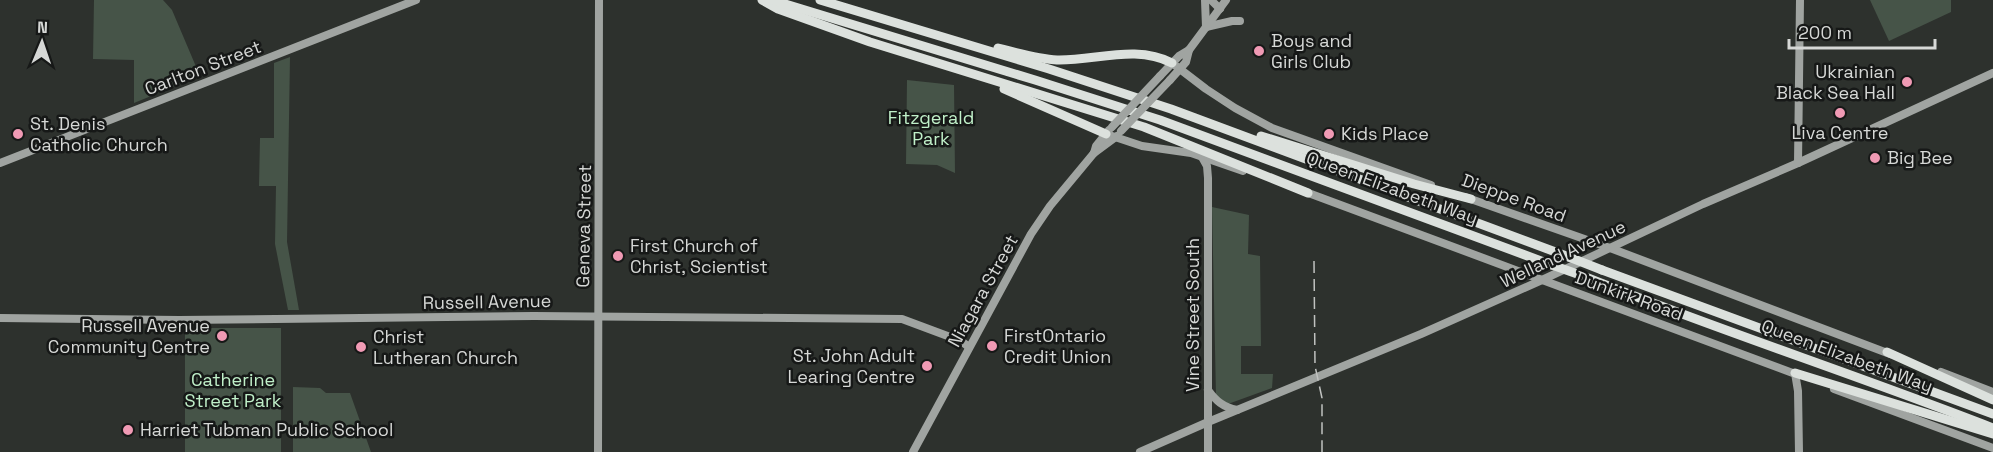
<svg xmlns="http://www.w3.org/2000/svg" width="1993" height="452" font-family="'Space Grotesk',sans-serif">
  <rect width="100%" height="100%" fill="#2d312d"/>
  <!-- green -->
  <g fill="#465448">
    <path d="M94,0h69l9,10 28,66 -66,27v-43l-41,-1z"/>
    <path d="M1870,0h81v12l-62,29z"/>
    <path d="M290,57l-3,185 12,68h-11l-13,-66 1,-58h-17l1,-48h14v-75z"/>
    <path d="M907,80l47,5 1,88 -18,-8 -31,-1z"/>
    <path d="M1212,207l37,8 -1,39 12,2 1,90h-20v28h32l-1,14 -44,16 -12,-8z"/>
    <rect x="185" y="328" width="96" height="124"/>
    <path d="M293,387l27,1 6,5h24l21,59h-78z"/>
  </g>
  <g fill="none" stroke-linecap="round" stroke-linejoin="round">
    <!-- secondary -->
    <g stroke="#a0a4a1" stroke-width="8">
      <path d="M1205,0l1,27"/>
      <path d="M1211,0l9,9"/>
      <path d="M1206,27l26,-6h8"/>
      <path d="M1172,63l34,26 29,19 37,20 159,57"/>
      <path d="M1160,76l19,-20 10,-6 37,-50"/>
      <path d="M1170,80l16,-18 3,-12"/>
      <path d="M1106,134l36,12 49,7 52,18"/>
      <path d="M1094,153l23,-17"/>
      <path d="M1202,157l5,9 1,12v274"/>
      <path d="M0,163l416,-163"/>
      <path d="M1798,163l2,-163"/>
      <path d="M1303,191l495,184"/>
      <path d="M1465,197l145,51 280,106"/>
      <path d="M0,318l179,2 355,-4 368,3 59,22 8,6"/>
      <path d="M1941,372l52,20"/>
      <path d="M1795,373l3,18 1,61"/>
      <path d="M1834,389l159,59"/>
      <path d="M1208,390c8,11 15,17 29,20"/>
      <path d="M598,452l1,-452"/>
      <path d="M913,452l118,-218 19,-28 44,-53 2,-7 13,-16"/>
      <path d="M1140,452l68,-30 213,-88 121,-54 161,-76 95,-41 195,-90"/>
    </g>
    <!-- highway -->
    <g stroke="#dce1dd" stroke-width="9">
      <path d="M762,0l16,9 92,33 274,85 164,66"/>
      <path d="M772,0l263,80 125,40 392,145"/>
      <path d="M820,0l229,69 122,40 398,148"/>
      <path d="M998,48c19,5 40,11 59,12 38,1 79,-16 115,3"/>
      <path d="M1004,89l102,45"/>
      <path d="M1261,136l153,48 57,15"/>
      <path d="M1602,270l391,144"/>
      <path d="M1583,276c135,54 274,99 410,152"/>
      <path d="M1887,352l106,48"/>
      <path d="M1795,373l198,61"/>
    </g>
    <!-- rail -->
    <path stroke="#c0c2c0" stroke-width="1.5" stroke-dasharray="12 6" stroke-linecap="butt" d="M1314,261l1,105 7,32v54"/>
    <!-- secondary-bridge -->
    <g stroke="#a0a4a1" stroke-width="8">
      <path d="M1112,127l48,-51"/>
      <path d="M1121,131l49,-51"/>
    </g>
    <!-- highway-bridge -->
    <g stroke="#dce1dd" stroke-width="9">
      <path d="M1569,257l33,13"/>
      <path d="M1552,265l31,11"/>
    </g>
  </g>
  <!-- markers -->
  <g fill="#f09ab4" stroke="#161817" stroke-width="2">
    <circle cx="1259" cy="51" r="6"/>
    <circle cx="1907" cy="82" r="6"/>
    <circle cx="1840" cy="113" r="6"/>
    <circle cx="18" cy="134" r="6"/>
    <circle cx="1329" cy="134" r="6"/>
    <circle cx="1875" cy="158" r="6"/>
    <circle cx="618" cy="256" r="6"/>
    <circle cx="222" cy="336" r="6"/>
    <circle cx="992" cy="346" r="6"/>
    <circle cx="361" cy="347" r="6"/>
    <circle cx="927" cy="366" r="6"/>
    <circle cx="128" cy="430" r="6"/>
  </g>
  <g text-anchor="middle" stroke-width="5" stroke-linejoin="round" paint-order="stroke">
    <!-- poi labels -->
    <g font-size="18" fill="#d6d8d6" stroke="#161817" text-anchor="start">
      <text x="1271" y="47">Boys and<tspan x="1271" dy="21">Girls Club</tspan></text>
      <text x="1895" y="78" text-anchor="end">Ukrainian<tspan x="1895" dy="21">Black Sea Hall</tspan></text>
      <text x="30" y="130">St. Denis<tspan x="30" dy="21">Catholic Church</tspan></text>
      <text x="1840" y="139" text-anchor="middle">Liva Centre</text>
      <text x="1341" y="140">Kids Place</text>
      <text x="1887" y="164">Big Bee</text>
      <text x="630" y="252">First Church of<tspan x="630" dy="21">Christ, Scientist</tspan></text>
      <text x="210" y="332" text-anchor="end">Russell Avenue<tspan x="210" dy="21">Community Centre</tspan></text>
      <text x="1004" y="342">FirstOntario<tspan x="1004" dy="21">Credit Union</tspan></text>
      <text x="373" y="343">Christ<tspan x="373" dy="21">Lutheran Church</tspan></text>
      <text x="915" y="362" text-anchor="end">St. John Adult<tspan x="915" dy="21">Learing Centre</tspan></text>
      <text x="140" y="436">Harriet Tubman Public School</text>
    </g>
    <!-- street labels -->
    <g font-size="18" fill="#d6d8d6" stroke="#161817">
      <text transform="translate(203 68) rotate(-21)" y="6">Carlton Street</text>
      <text transform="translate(1392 188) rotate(20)" y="6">Queen Elizabeth Way</text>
      <text transform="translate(1514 198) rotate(20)" y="6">Dieppe Road</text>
      <text transform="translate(584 226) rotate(-89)" y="6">Geneva Street</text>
      <text transform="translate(1563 254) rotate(-25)" y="6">Welland Avenue</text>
      <text transform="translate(983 291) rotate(-61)" y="6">Niagara Street</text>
      <text transform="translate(1629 296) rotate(20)" y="6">Dunkirk Road</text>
      <text transform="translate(487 302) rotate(-1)" y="6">Russell Avenue</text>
      <text transform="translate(1193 315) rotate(-90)" y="6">Vine Street South</text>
      <text transform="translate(1847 356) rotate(20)" y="6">Queen Elizabeth Way</text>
    </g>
    <!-- park labels -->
    <g font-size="18" fill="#c0f0c9" stroke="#161817">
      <text x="931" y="124">Fitzgerald<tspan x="931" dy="21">Park</tspan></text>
      <text x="233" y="386">Catherine<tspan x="233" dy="21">Street Park</tspan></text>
    </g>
  </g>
  <!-- north arrow -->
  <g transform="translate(42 42) rotate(2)" stroke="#161817" stroke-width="4.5" paint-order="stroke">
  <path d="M0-4.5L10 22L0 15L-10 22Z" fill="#d6d8d6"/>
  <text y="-9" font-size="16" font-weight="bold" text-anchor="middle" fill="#d6d8d6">N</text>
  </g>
  <!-- scale -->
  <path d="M1789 39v9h146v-9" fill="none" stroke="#d6d8d6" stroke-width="3"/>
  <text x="1798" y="39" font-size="18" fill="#d6d8d6" stroke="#161817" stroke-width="4.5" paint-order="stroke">200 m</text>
</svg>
